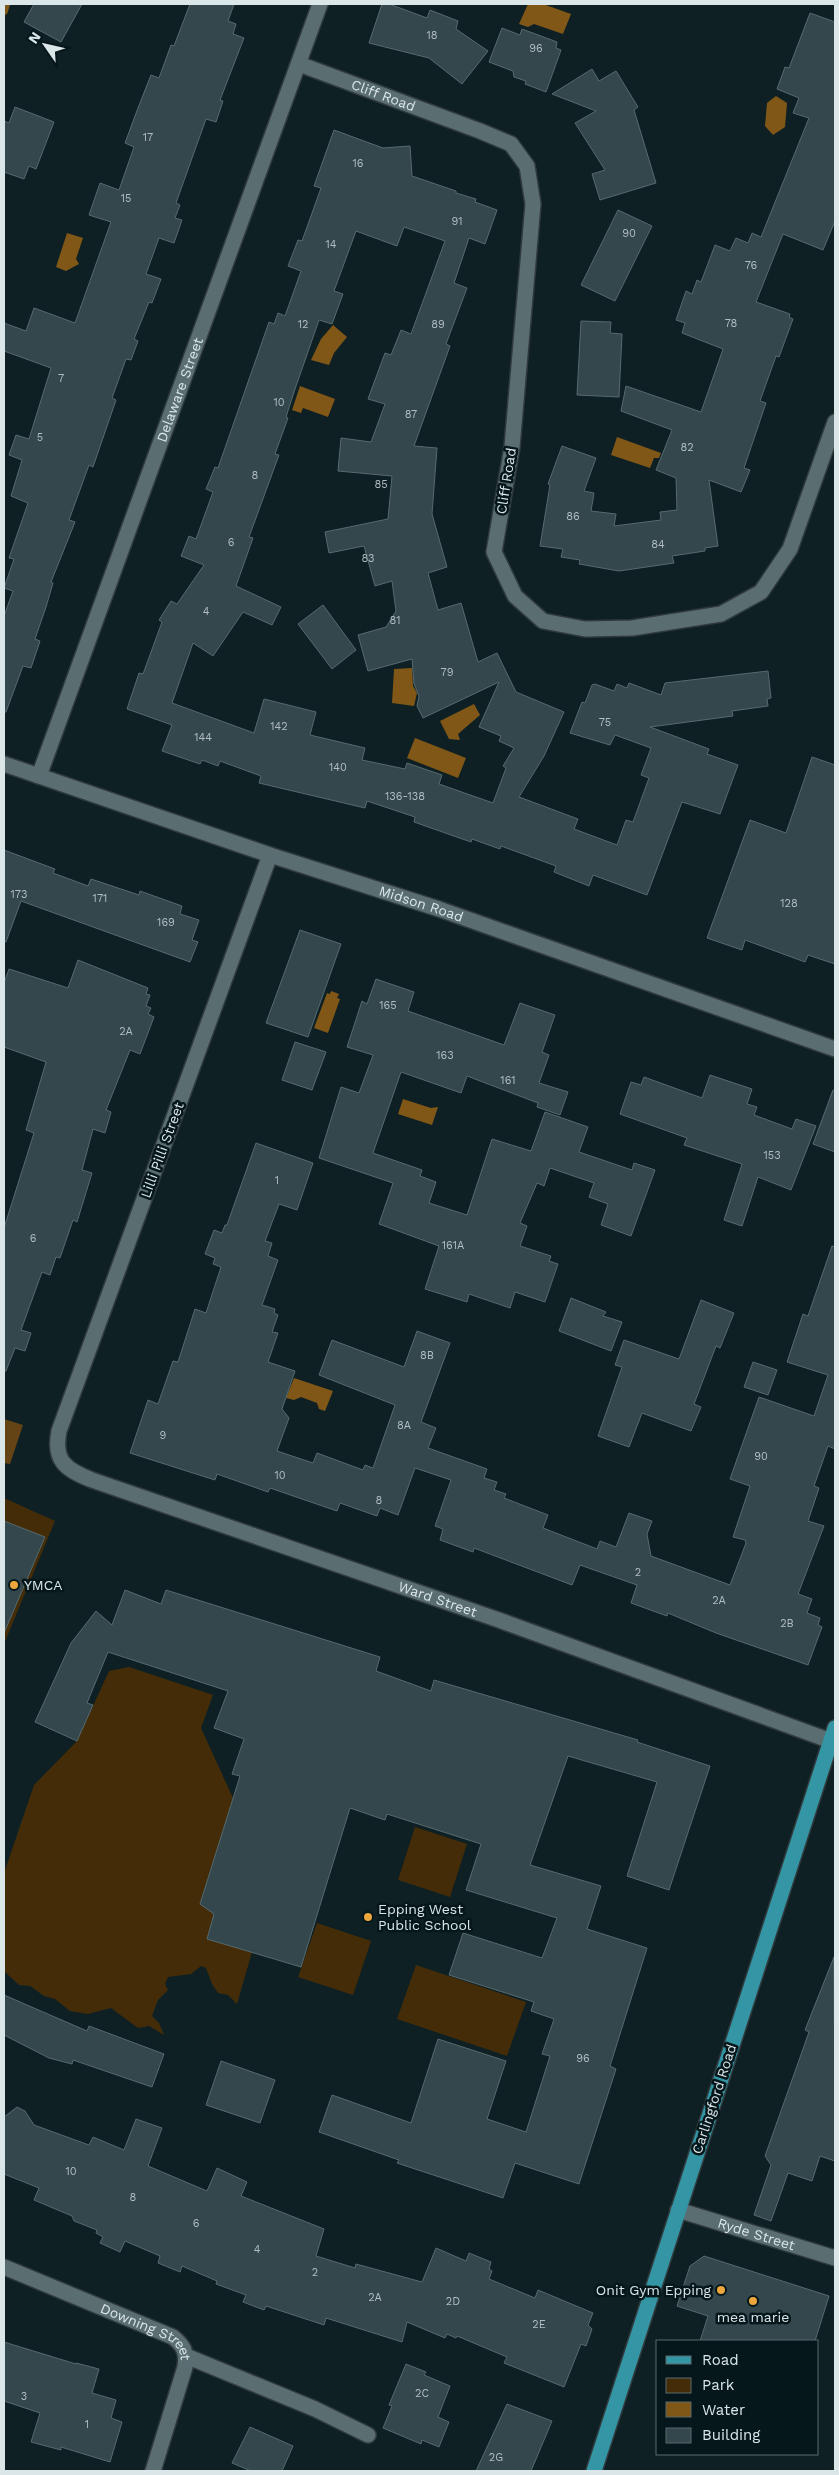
<svg xmlns="http://www.w3.org/2000/svg" width="839" height="2475" font-family="'Work Sans',sans-serif">
  <rect width="100%" height="100%" fill="#0e2024"/>
  <!-- green -->
  <g fill="#432c07">
    <path d="M4,1498l51,23 -51,123z"/>
    <path d="M129,1667l84,28 -12,33 32,70 -33,106 14,10 -7,25 45,13 -15,52 -9,-9 -10,-2 -6,-9 -6,-16 -5,-2 -10,8 -23,3 -3,7 3,6 -10,10 -6,16 7,7 5,12 -15,-9 -11,2 -27,-20 -23,6 -18,-3 -15,-12 -11,-3 -14,-10 -11,-1 -15,-14v-98l30,-88 43,-44 32,-70z"/>
    <path d="M415,1827l52,17 -17,53 -52,-17z"/>
    <path d="M317,1923l54,18 -18,54 -55,-18z"/>
    <path d="M416,1965l110,37 -19,54 -110,-37z"/>
  </g>
  <!-- forest -->
  <path fill="#644414" d="M4,1419l19,6 -13,39 -6,-1z"/>
  <!-- water -->
  <g fill="#805716">
    <path d="M528,4h15l28,10 -8,20 -29,-10 -6,3 -9,-3z"/>
    <path d="M776,96l11,7 -2,24 -12,8 -8,-9 2,-23z"/>
    <path d="M67,233l16,5 -7,21 3,5 -13,7 -10,-4z"/>
    <path d="M333,325l14,12 -13,16 -5,12 -18,-5 10,-21z"/>
    <path d="M300,386l35,13 -7,18 -25,-9 -2,5 -9,-3z"/>
    <path d="M617,437l44,16 -2,5h-5l-4,10 -39,-13z"/>
    <path d="M412,668l1,18 4,7 -3,13 -22,-3 2,-34z"/>
    <path d="M474,704l6,11 -22,19 2,6 -11,-1 -9,-18z"/>
    <path d="M415,738l51,20 -8,20 -51,-20z"/>
    <path d="M331,991l8,3 -2,4 3,1 -12,34 -14,-5 13,-35 3,1z"/>
    <path d="M403,1099l28,9 7,-1 -6,18 -34,-11z"/>
    <path d="M294,1378l39,13 -8,20 -6,-2 -2,-6 -16,-6 -7,3 -8,-2z"/>
  </g>
  <g fill="none" stroke-linecap="round" stroke-linejoin="round">
    <!-- stream -->
    <path stroke="#805716" stroke-width="8" d="M4,11l2,-7"/>
  </g>
  <!-- building -->
  <g fill="#34474c" stroke="#566a6f" fill-rule="evenodd">
    <path d="M34,4h48l-21,38 -37,-20z"/>
    <path d="M190,4h44l-6,17 8,3 -3,10 11,4 -24,62 3,1 -7,21 -10,-3 -30,84 4,2 -5,13 7,2 -8,23 -15,-5 -13,36 15,5 -9,24 -3,-1 -15,37 4,2 -7,19 -5,-1 -14,39 4,2 -23,67 -4,-2 -20,55 6,2 -24,60 2,1 -7,24 -11,32 5,2 -9,27 -8,-2 -17,46h-2v-96l9,-25 -9,-3 10,-29 -5,-1 19,-55 -17,-7 11,-36 -13,-5 7,-20 13,4 22,-71 -47,-17v-28l22,8 8,-23 41,15 36,-101 -22,-7 11,-32 19,7 15,-43 -9,-4 13,-35 13,-33 8,3 12,-33 3,1z"/>
    <path d="M382,4h7l38,14 3,-8 28,11 -2,8 32,22 -26,33 -33,-26 -60,-15z"/>
    <path d="M810,13l25,9v199l-12,29 -40,-16 -27,68 34,12 -1,3 4,2 -14,38 -3,-1 -16,45 6,2 -22,65 6,2 -9,22 -32,-12 9,66 -13,2v3l-33,5 2,7 -55,8 -40,-7 1,-4 -19,-3 2,-8 -23,-3 10,-61 -2,-1 14,-38 34,12 -12,33 10,2 -3,18 25,3 -2,12 47,-6 -1,-8 17,-2 -1,-32 -20,-8 16,-40 -51,-19 5,-25 75,26 22,-63 -41,-16 3,-10 -9,-3 10,-29 6,3 5,-14 4,2 14,-37 15,6 6,-13 12,5 4,-10 9,4 48,-119 -16,-5 6,-15 -22,-9 8,-22 4,1z"/>
    <path d="M502,28l18,7 2,-6 35,13 -1,6 5,2 -15,42 -21,-8 1,-3 -12,-4 -1,-6 -24,-9z"/>
    <path d="M592,69l7,12 17,-10 22,36 -4,3 22,73 -56,17 -8,-26 13,-4 -30,-47 21,-12 -44,-17z"/>
    <path d="M15,107l39,15 -18,47 -7,-3 -5,13 -20,-7v-51l5,2z"/>
    <path d="M334,130l49,18 27,-2 2,30 44,15v2l20,6 -1,3 22,8 -12,34 -16,-6 -15,45 13,5 -21,56 4,2 -36,100 23,2 -5,66 15,53 -19,6 10,37 23,-7 17,59 19,-9 19,39 48,20 -20,44 -25,41 59,22 -4,10 43,16 9,-25 7,2 16,-44 -8,-3 10,-27 -36,-13 -5,10 -40,-12 12,-31 3,1 7,-18 3,-1 19,7 3,-7 10,4 2,-5 32,12 4,-12 103,-12 3,27 -4,1 1,7 -36,5 1,5 -83,11 59,22 -2,5 31,11 -18,49 -38,-12 -35,93 -54,-20 -4,11 -35,-14 2,-6 -55,-20 -1,3 -28,-10 -1,3 -57,-20 1,-5 -48,-16 -2,7 -106,-25 2,-7 -41,-15 -2,5 -16,-6 -2,4 -38,-13 10,-26 -45,-16 12,-36 4,1 19,-52 -3,-2 12,-19 6,3 27,-39 -23,-9 8,-20 7,3 17,-47 -7,-3 9,-22 3,1 51,-146 5,2 4,-11 7,3 16,-45 -13,-5 10,-26 4,1 19,-53 -7,-2zM404,227l41,14 -34,93 -10,-4 -10,25 -6,-2 -17,46 17,5 -14,38 -30,-4 -3,33 54,5 -4,43 -63,13 4,21 35,-7 11,40 17,-5 4,30 -10,16 -28,8 10,36 44,-12 2,25 5,12 -2,10 6,12 76,-36 -20,45 22,9 -2,5 15,7 -11,18 3,2 -13,35 -54,-19 3,-9 -35,-12 -2,6 -43,-9 3,-12 -55,-13 6,-23 -52,-13 -10,34 -82,-30 21,-60 20,13 30,-44 29,13 9,-18 -45,-21 17,-48 -4,-1 30,-82 -4,-1 13,-36 -2,-1 9,-28 24,-69 13,4 11,-30 -9,-3 22,-60 41,15z"/>
    <path d="M618,210l34,16 -37,75 -34,-16z"/>
    <path d="M581,321l30,1 -1,11 12,1 -3,63 -42,-2z"/>
    <path d="M323,605l33,45 -24,19 -34,-45z"/>
    <path d="M812,757l23,8v199l-27,-9 -3,7 -60,-22 -3,10 -35,-12 43,-118 36,13z"/>
    <path d="M4,850l51,19 -2,4 35,13 3,-7 48,16 1,-4 42,15 -2,8 19,6 -7,20 6,2 -8,20 -169,-61 -15,41 -2,-1z"/>
    <path d="M300,930l41,14 -33,93 -42,-14z"/>
    <path d="M78,960l70,28 -2,6 4,1 -4,11 5,2 -3,6 6,3 -14,37 -10,-4 -24,60 5,2 -6,21 -12,-4 -11,41 10,3 -15,49 -4,-2 -13,38 -4,-1 -6,18 -8,-3 -21,58 10,3 -6,18 -10,-3 -9,23h-2v-143l30,-95 -8,-3 20,-68 -42,-15v-64l5,-14 59,19z"/>
    <path d="M376,979l38,13 -6,19 96,34 16,-42 35,12 -13,37 7,3 -10,28 29,9 -8,23 -23,-8 1,-4 -71,-27 -6,17 -60,-21 -28,81 49,17 -2,6 16,6 -7,21 38,12 25,-76 39,12 14,-39 43,15 -9,25 53,18 2,-7 21,7 -24,66 -30,-11 7,-21 -19,-7 5,-14 -44,-15 -6,18 -7,-3 -17,40 7,3 -7,20 31,10 -2,5 9,3 -13,38 -30,-10 -5,16 -41,-14 -2,8 -42,-13 14,-43 -60,-22 14,-41 -74,-25 22,-71 18,6 14,-38 -26,-8 15,-46 5,3z"/>
    <path d="M295,1042l31,10 -14,38 -30,-10z"/>
    <path d="M710,1075l42,14 -5,15 10,3 -3,8 38,14 4,-10 20,7 -25,64 -33,-13 -16,49 -18,-6 18,-56 -58,-19 3,-7 -67,-24 11,-32 10,3 3,-8 58,21z"/>
    <path d="M833,1090h2v62l-22,-8z"/>
    <path d="M256,1143l57,20 -16,47 -18,-6 -14,37 7,2 -4,13 10,4 -16,45 13,4 -1,4 4,2 -6,17 6,1 -10,29 27,9 -13,38 7,9 -12,33 36,12 4,-10 46,17 2,-5 8,3 22,-63 -76,-30 13,-35 72,27 13,-36 33,12 -29,79 15,6 -8,20 59,21 -3,9 13,4 -3,8 12,4 -2,4 44,17 -5,13 54,21 3,-8 16,6 13,-34 23,8 -5,13 4,22 79,29 16,-42 -1,-3 -12,-3 17,-51 -20,-7 29,-82 55,19 14,-41 -41,-13 16,-48 5,2 24,-70 3,1v202l-7,-3 -14,40 5,2 -11,33 16,5 -26,68 14,5 -5,14 13,5 -2,7 4,2 -14,38 -92,-32 -48,-20 -1,3 -36,-13 6,-18 -57,-20 -8,20 -98,-37 -1,4 -33,-12 3,-11 -8,-3 16,-46 -36,-12 -17,47 -18,-7 -3,8 -37,-13 -3,8 -67,-23 -2,4 -51,-18 -2,6 -85,-27 18,-53 10,4 15,-43 5,1 17,-53 11,4 15,-46 -8,-3 2,-6 -10,-4 9,-24 8,3 3,-8h2z"/>
    <path d="M571,1298l35,14 -3,4 19,6 -11,29 -52,-20z"/>
    <path d="M701,1300l33,13 -14,35 -4,-2 -22,58 7,3 -10,24 -49,-18 -13,34 -31,-11 24,-69 -7,-2 9,-25 55,19z"/>
    <path d="M753,1362l24,8 -9,25 -24,-8z"/>
    <path d="M4,1521l41,16 -41,96z"/>
    <path d="M125,1590l36,14 5,-14 214,67 -4,14 55,20 3,-11 204,60 -1,2 73,24 -41,124 -42,-14 30,-94 -89,-26 -38,109 71,21 -14,43 60,19 -37,118 6,3 -37,115 -64,-21 -12,35 -106,-35 2,-3 -80,-28 13,-37 79,28 27,-84 68,22 -19,58 39,13 24,-76 -8,-2 12,-35 -23,-8 3,-9 -85,-27 14,-42 79,25 15,-40 -91,-28 15,-46 -94,-30 -2,6 -35,-12 -49,159 -94,-28 7,-25 -14,-10 40,-128 -8,-2 12,-35 -30,-11 14,-37 -120,-39 -21,51 6,2 -16,36 -42,-19 36,-79 25,-32 16,14z"/>
    <path d="M834,1957l1,204 -15,-5 -8,25 -24,-8 -17,48 -17,-6 17,-50 -6,-9 44,-124 -4,-2z"/>
    <path d="M4,1995l83,36 2,-5 75,28 -12,33 -79,-27 -1,4 -23,-6 -45,-23z"/>
    <path d="M221,2061l54,19 -15,43 -54,-18z"/>
    <path d="M17,2107l8,4 9,14 55,20 4,-8 31,13 12,-31 26,9 -14,38 59,25 10,-23 30,14 -6,14 83,33 -8,27 39,12 1,-4 66,18 14,-34 30,13 3,-8 22,9 -2,7 3,2 -3,8 46,19 3,-8 55,23 -5,12 4,4 -6,17 -5,-2 -17,43 -60,-24 3,-6 -50,-21 -1,2 -9,-4 -2,4 -38,-16 -5,20 -76,-24 -2,7 -58,-19 -2,4 -21,-8 3,-7 -30,-11 1,-3 -35,-15 -2,6 -22,-9 2,-7 -35,-15 -5,11 -20,-9 3,-6 -7,-4 1,-3 -23,-9 -2,-5 -38,-16 5,-12 -35,-14v-57z"/>
    <path d="M704,2256l125,40 -14,45h-115l8,-25 -31,-10 13,-40z"/>
    <path d="M4,2342l72,22v-1l23,6 -7,24 24,7 -5,18 11,4 -12,40 -49,-15v3l-30,-8 9,-29 -36,-12z"/>
    <path d="M406,2364l20,8 -2,3 26,11 -12,31 11,5 -10,25 -17,-7 -1,4 -38,-16 9,-22 -3,-1z"/>
    <path d="M507,2404l45,17 -21,50h-55z"/>
    <path d="M250,2427l43,19 -11,25h-31l-19,-8z"/>
  </g>
  <g fill="none" stroke-linecap="round" stroke-linejoin="round">
    <defs>
      <g id="minor">
        <path id="s1" d="M299,64l181,67 31,13 16,22 6,38 -21,243 -18,105 21,44 28,25 42,8 47,-1 89,-14 40,-22 29,-43 45,-127"/>
        <path id="s2" d="M4,764l266,91 169,54 396,140"/>
        <path id="s3" d="M39,776l281,-772"/>
        <path id="s4" d="M270,855l-211,576c-6,30 7,39 33,49l404,139 335,122"/>
        <path id="s5" d="M678,2210l157,48"/>
        <path id="s6" d="M4,2267l169,70c11,9 14,15 12,30l-32,104"/>
        <path d="M186,2356l129,53 53,26"/>
      </g>
      <path id="major" d="M594,2471l241,-743"/>
    </defs>
    <!-- minor casing -->
    <use href="#minor" stroke="#303a3d" stroke-width="18"/>
    <!-- major casing -->
    <use href="#major" stroke="#303a3d" stroke-width="18"/>
    <!-- minor -->
    <use href="#minor" stroke="#5a6e72" stroke-width="15"/>
    <!-- major -->
    <use href="#major" stroke="#3495a4" stroke-width="15"/>
  </g>
  <!-- markers -->
  <g fill="#eea73c" stroke="#05171a" stroke-width="2">
    <circle cx="14" cy="1585" r="5"/>
    <circle cx="368" cy="1917" r="5"/>
    <circle cx="721" cy="2290" r="5"/>
    <circle cx="753" cy="2301" r="5"/>
  </g>
  <g text-anchor="middle" stroke-width="5" stroke-linejoin="round" paint-order="stroke">
    <!-- number labels -->
    <g font-size="11" fill="#b1bec2">
      <text x="432" y="39">18</text>
      <text x="536" y="52">96</text>
      <text x="148" y="141">17</text>
      <text x="358" y="167">16</text>
      <text x="126" y="202">15</text>
      <text x="457" y="225">91</text>
      <text x="629" y="237">90</text>
      <text x="331" y="248">14</text>
      <text x="751" y="269">76</text>
      <text x="731" y="327">78</text>
      <text x="303" y="328">12</text>
      <text x="438" y="328">89</text>
      <text x="61" y="382">7</text>
      <text x="279" y="406">10</text>
      <text x="411" y="418">87</text>
      <text x="40" y="441">5</text>
      <text x="687" y="451">82</text>
      <text x="255" y="479">8</text>
      <text x="381" y="488">85</text>
      <text x="573" y="520">86</text>
      <text x="231" y="546">6</text>
      <text x="658" y="548">84</text>
      <text x="368" y="562">83</text>
      <text x="206" y="615">4</text>
      <text x="395" y="624">81</text>
      <text x="447" y="676">79</text>
      <text x="605" y="726">75</text>
      <text x="279" y="730">142</text>
      <text x="203" y="741">144</text>
      <text x="338" y="771">140</text>
      <text x="405" y="800">136-138</text>
      <text x="19" y="898">173</text>
      <text x="100" y="902">171</text>
      <text x="789" y="907">128</text>
      <text x="166" y="926">169</text>
      <text x="388" y="1009">165</text>
      <text x="126" y="1035">2A</text>
      <text x="445" y="1059">163</text>
      <text x="508" y="1084">161</text>
      <text x="772" y="1159">153</text>
      <text x="277" y="1184">1</text>
      <text x="33" y="1242">6</text>
      <text x="453" y="1249">161A</text>
      <text x="427" y="1359">8B</text>
      <text x="404" y="1429">8A</text>
      <text x="163" y="1439">9</text>
      <text x="761" y="1460">90</text>
      <text x="280" y="1479">10</text>
      <text x="379" y="1504">8</text>
      <text x="638" y="1576">2</text>
      <text x="719" y="1604">2A</text>
      <text x="787" y="1627">2B</text>
      <text x="583" y="2062">96</text>
      <text x="71" y="2175">10</text>
      <text x="133" y="2201">8</text>
      <text x="196" y="2227">6</text>
      <text x="257" y="2253">4</text>
      <text x="315" y="2276">2</text>
      <text x="375" y="2301">2A</text>
      <text x="453" y="2305">2D</text>
      <text x="539" y="2328">2E</text>
      <text x="422" y="2397">2C</text>
      <text x="24" y="2400">3</text>
      <text x="87" y="2428">1</text>
      <text x="496" y="2461">2G</text>
    </g>
    <!-- street labels -->
    <g font-size="14" fill="#dbe6e9" stroke="#05171a">
      <text dy="5" stroke="none"><textPath href="#s1" startOffset="90">Cliff Road</textPath></text>
      <text dy="5" stroke="none"><textPath href="#s3" startOffset="411">Delaware Street</textPath></text>
      <text transform="translate(506 481) rotate(-81)" y="5">Cliff Road</text>
      <text dy="5" stroke="none"><textPath href="#s2" startOffset="440">Midson Road</textPath></text>
      <text transform="translate(162 1150) rotate(-70)" y="5">Lilli Pilli Street</text>
      <text dy="5" stroke="none"><textPath href="#s4" startOffset="1046">Ward Street</textPath></text>
      <text transform="translate(714 2099) rotate(-72)" y="5">Carlingford Road</text>
      <text dy="5" stroke="none"><textPath href="#s5" startOffset="82">Ryde Street</textPath></text>
      <text dy="5" stroke="none"><textPath href="#s6" startOffset="158">Downing Street</textPath></text>
    </g>
    <!-- poi labels -->
    <g font-size="14" fill="#dbe6e9" stroke="#05171a" text-anchor="start">
      <text x="24" y="1590">YMCA</text>
      <text x="378" y="1914">Epping West<tspan x="378" dy="16">Public School</tspan></text>
      <text x="711" y="2295" text-anchor="end">Onit Gym Epping</text>
      <text x="753" y="2322" text-anchor="middle">mea marie</text>
    </g>
  </g>
  <!-- border -->
  <rect width="839" height="2475" fill="none" stroke="#dbe6e9" stroke-width="10"/>
  <!-- legend -->
  <rect x="656" y="2340" width="162" height="115" fill="#05171a" stroke="#5b6a6d"/>
  <rect x="666" y="2356" width="25" height="8" fill="#3495a4" stroke="#5b6a6d"/>
  <text x="702" y="2365" font-size="15" fill="#dbe6e9">Road</text>
  <rect x="666" y="2378" width="25" height="15" fill="#432c07" stroke="#5b6a6d"/>
  <text x="702" y="2390" font-size="15" fill="#dbe6e9">Park</text>
  <rect x="666" y="2402" width="25" height="15" fill="#805716" stroke="#5b6a6d"/>
  <text x="702" y="2415" font-size="15" fill="#dbe6e9">Water</text>
  <rect x="666" y="2428" width="25" height="15" fill="#34474c" stroke="#5b6a6d"/>
  <text x="702" y="2440" font-size="15" fill="#dbe6e9">Building</text>
  <!-- north arrow -->
  <g transform="translate(45 45) rotate(304)" stroke="#05171a" stroke-width="4" paint-order="stroke">
  <path d="M0-4L9 19L0 12L-9 19Z" fill="#dbe6e9"/>
  <text y="-8" font-size="14" font-weight="bold" text-anchor="middle" fill="#dbe6e9">N</text>
  </g>
</svg>
